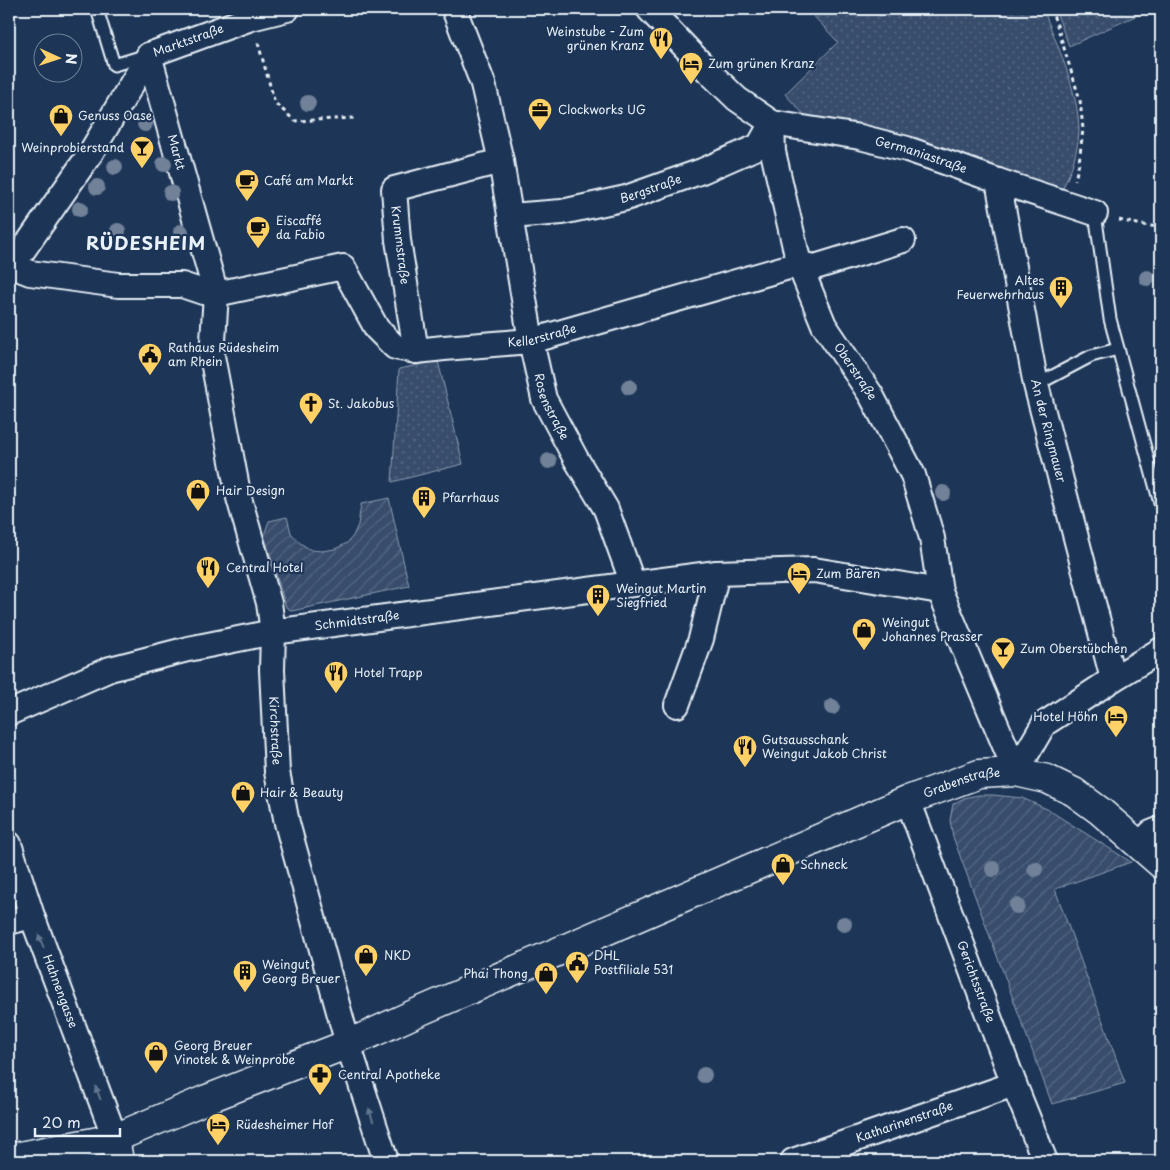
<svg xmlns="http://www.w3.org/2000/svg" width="1170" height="1170" font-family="'Playpen Sans',sans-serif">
  <defs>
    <pattern id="grass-dots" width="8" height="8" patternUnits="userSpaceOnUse" patternTransform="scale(1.25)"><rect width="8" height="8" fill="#374d6c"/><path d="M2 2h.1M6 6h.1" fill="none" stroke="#546782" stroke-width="1.8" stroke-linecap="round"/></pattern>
    <pattern id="garden-furrows" width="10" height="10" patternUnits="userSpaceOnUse" patternTransform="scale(1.25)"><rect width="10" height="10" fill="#374d6c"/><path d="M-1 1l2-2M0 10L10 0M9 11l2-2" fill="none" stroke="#546782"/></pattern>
  </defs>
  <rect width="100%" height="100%" fill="#1d3557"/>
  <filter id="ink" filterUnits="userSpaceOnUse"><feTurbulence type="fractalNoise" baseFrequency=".02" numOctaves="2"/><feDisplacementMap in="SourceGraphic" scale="10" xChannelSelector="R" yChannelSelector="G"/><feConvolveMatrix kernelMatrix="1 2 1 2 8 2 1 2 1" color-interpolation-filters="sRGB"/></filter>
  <g filter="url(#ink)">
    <!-- grass -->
    <g fill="url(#grass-dots)" stroke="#909fb2">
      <path d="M807,9h68l4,7 23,-5 4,-2h137c14,35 36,84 36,122 -1,20 -8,41 -17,59l-255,-72 -22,-24 53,-52z"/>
      <path d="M1055,9h96l-82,37z"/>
      <path d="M438,361l25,103 -71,18 7,-113z"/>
    </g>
    <!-- garden -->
    <g fill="url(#garden-furrows)" stroke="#909fb2">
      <path d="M389,498l20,88 -117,25 -6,-4 -22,-72 5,-14 18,-4 4,16 9,10 11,7 11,1 13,-2 12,-6 6,-7 5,-11 3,-21z"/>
      <path d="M978,795h15l29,3 25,11 84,53 -76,27 70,194 -73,21 -99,-267 -3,-17 3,-16 11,-6z"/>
    </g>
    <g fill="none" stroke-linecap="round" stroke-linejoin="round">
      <defs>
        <g id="lane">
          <path d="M97,9l17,56 33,-10"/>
          <path d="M1095,213l15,106 51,188"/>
          <path d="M1036,385l55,-29 27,-7"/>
        </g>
        <g id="street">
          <path id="s1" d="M454,9l29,75 18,77 30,180 13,58 32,60 30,50 27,75"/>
          <path id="s2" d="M649,9l59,62 29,28 35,24 88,14 47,12 35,12 56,20 97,32"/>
          <path id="s3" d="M149,55l67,239 -4,62 27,142 30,105 4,29 -1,38 5,102 10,51 61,221 38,117"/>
          <path id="s4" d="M149,55l102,-37 36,-9"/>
          <path id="s5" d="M772,123l1,29 26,112 25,61 47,70 42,80 19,63 8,53 76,181"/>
          <path id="s6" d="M998,181l38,204 77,294"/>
          <path id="s7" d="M510,216l52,-4 64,-14 76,-27 57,-25 13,-23"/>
          <path id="s8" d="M12,266l18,7 88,12h64l21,7 13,2 127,-27 34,62 18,18 21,4 28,-3 87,-7 268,-77 16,3 88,-27"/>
          <path d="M9,268l3,-2 78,-112 59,-99"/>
          <path d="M416,351l-18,-111 -4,-51 107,-28"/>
          <path d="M677,705l24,-66 16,-66"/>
          <path id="s9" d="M9,713l101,-44 78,-20 85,-17 360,-48 84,-11 97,-3 126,21"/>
          <path d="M1016,772l28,-48 69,-45 48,-29"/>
          <path id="s10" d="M908,800l106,284 31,77"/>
          <path id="s11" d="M9,844l23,72 83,222"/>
          <path d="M1140,844l11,-11 10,-4"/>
          <path d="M9,922l23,-6"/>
          <path id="s12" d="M793,1161l221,-77"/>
        </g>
        <g id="secondary">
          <path id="s13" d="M115,1138l92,-39 141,-55 68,-31 492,-213 71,-26 37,-2 31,7 27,13 26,19 61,53"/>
        </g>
        <path id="primary" d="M9,1158l106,-20 4,23"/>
      </defs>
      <!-- lane casing -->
      <use href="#lane" stroke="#e8f1f8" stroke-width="15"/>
      <!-- street casing -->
      <use href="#street" stroke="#e8f1f8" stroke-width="28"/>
      <!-- secondary casing -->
      <use href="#secondary" stroke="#e8f1f8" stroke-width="31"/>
      <!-- primary casing -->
      <use href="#primary" stroke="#e8f1f8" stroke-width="31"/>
      <!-- path -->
      <g stroke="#e8f1f8" stroke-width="3" stroke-dasharray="4 4" stroke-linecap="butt">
        <path d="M1050,9l6,13 24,78 3,29 -4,34 -4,17"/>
        <path d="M258,43l17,60 20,18 60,-3"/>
        <path d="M1119,220l23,5 19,2"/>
      </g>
      <!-- lane -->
      <use href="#lane" stroke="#1d3557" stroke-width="11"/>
      <!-- street -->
      <use href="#street" stroke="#1d3557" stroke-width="24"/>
      <!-- secondary -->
      <use href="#secondary" stroke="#1d3557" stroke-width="28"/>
      <!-- primary -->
      <use href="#primary" stroke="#1d3557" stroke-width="28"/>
    </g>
    <!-- trees -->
    <g fill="#708198">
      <circle cx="308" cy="103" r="8"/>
      <circle cx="145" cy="124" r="8"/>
      <circle cx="164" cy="164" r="8"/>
      <circle cx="115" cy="167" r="8"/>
      <circle cx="97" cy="187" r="8"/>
      <circle cx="171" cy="193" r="8"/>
      <circle cx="80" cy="209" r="8"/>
      <circle cx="118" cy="231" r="8"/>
      <circle cx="181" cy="232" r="8"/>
      <circle cx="1147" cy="278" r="8"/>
      <circle cx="629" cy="387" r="8"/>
      <circle cx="549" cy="461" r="8"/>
      <circle cx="943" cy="493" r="8"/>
      <circle cx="832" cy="707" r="8"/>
      <circle cx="993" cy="869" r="8"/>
      <circle cx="1035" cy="869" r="8"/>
      <circle cx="1017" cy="906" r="8"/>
      <circle cx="844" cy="924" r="8"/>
      <circle cx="704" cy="1075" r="8"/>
    </g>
    <!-- one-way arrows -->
    <defs><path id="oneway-solid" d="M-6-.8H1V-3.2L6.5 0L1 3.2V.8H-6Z" transform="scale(1.25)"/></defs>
    <g fill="#64778f">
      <use href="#oneway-solid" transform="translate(41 941) rotate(-111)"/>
      <use href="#oneway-solid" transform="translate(98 1093) rotate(-111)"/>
      <use href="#oneway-solid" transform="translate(371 1115) rotate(-108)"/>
    </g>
  </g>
  <!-- icons -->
  <defs>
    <symbol id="restaurant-pin" viewBox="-11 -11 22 30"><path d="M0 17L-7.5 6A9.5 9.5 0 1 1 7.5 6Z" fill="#ffd166" stroke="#1d3557"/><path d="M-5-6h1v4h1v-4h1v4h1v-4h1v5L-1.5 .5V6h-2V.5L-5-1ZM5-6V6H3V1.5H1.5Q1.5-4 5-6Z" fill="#111"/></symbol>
    <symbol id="hotel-pin" viewBox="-11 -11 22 30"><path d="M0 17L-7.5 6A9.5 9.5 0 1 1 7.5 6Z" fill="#ffd166" stroke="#1d3557"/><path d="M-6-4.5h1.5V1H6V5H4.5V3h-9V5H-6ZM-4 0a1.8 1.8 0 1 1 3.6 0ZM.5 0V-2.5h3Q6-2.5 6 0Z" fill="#111"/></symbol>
    <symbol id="office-pin" viewBox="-11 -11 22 30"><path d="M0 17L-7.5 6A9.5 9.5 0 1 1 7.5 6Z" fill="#ffd166" stroke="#1d3557"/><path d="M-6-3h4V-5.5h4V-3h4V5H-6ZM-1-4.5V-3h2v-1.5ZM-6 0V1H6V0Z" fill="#111"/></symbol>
    <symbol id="shop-pin" viewBox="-11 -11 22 30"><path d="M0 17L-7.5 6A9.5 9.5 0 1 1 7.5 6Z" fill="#ffd166" stroke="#1d3557"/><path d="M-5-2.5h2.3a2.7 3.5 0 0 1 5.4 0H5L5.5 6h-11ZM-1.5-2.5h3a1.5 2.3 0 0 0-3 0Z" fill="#111"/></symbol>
    <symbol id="bar-pin" viewBox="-11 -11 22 30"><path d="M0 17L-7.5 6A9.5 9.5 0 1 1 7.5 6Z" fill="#ffd166" stroke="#1d3557"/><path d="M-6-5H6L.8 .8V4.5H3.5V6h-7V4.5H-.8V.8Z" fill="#111"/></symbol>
    <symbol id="cafe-pin" viewBox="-11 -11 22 30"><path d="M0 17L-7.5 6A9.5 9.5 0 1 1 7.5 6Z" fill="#ffd166" stroke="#1d3557"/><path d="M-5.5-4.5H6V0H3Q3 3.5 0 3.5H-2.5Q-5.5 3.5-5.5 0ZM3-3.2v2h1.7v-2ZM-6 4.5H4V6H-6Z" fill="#111"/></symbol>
    <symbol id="building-pin" viewBox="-11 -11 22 30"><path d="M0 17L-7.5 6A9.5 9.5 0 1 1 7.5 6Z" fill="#ffd166" stroke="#1d3557"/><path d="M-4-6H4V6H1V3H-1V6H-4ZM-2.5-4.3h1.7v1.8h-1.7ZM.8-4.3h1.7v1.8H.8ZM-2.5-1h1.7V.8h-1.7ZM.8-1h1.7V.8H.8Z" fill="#111"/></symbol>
    <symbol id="civic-pin" viewBox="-11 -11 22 30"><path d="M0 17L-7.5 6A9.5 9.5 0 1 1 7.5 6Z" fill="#ffd166" stroke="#1d3557"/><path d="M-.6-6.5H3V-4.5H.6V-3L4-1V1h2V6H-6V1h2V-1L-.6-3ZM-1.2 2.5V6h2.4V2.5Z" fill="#111"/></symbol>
    <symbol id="church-pin" viewBox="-11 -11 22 30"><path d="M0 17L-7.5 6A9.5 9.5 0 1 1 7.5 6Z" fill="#ffd166" stroke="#1d3557"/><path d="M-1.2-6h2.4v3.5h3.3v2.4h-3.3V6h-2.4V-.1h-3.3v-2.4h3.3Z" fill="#111"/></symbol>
    <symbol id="pharmacy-pin" viewBox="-11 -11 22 30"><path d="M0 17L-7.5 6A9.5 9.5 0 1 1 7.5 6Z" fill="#ffd166" stroke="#1d3557"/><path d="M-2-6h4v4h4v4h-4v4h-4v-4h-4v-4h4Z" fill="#111"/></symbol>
  </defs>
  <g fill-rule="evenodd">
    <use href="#restaurant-pin" x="647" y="25" width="28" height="38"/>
    <use href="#hotel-pin" x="677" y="50" width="28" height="38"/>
    <use href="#office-pin" x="526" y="96" width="28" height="38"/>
    <use href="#shop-pin" x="47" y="102" width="28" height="38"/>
    <use href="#bar-pin" x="128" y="134" width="28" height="38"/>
    <use href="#cafe-pin" x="233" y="167" width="28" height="38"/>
    <use href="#cafe-pin" x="244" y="214" width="28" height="38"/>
    <use href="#building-pin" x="1047" y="274" width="28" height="38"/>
    <use href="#civic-pin" x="136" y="341" width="28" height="38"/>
    <use href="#church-pin" x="297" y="390" width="28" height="38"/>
    <use href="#shop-pin" x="184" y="477" width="28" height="38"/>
    <use href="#building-pin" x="410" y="484" width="28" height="38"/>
    <use href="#restaurant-pin" x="194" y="554" width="28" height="38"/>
    <use href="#hotel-pin" x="785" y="560" width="28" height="38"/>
    <use href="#building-pin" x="584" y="582" width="28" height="38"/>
    <use href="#shop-pin" x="850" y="616" width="28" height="38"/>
    <use href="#bar-pin" x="989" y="635" width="28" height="38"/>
    <use href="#restaurant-pin" x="322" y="659" width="28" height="38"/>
    <use href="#hotel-pin" x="1102" y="703" width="28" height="38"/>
    <use href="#restaurant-pin" x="731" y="733" width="28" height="38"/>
    <use href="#shop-pin" x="229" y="779" width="28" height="38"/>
    <use href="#shop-pin" x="769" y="851" width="28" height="38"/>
    <use href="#shop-pin" x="352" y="942" width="28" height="38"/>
    <use href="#civic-pin" x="563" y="949" width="28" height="38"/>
    <use href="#building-pin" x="231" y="958" width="28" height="38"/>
    <use href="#shop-pin" x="532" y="960" width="28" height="38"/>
    <use href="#shop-pin" x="142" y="1039" width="28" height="38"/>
    <use href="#pharmacy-pin" x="306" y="1061" width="28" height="38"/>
    <use href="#hotel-pin" x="204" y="1111" width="28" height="38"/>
  </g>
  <g text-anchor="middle" stroke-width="4.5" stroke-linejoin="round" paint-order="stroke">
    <!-- poi labels -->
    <g font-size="12" fill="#e8f1f8" stroke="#1d3557" text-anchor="start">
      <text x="644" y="36" text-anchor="end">Weinstube - Zum<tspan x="644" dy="14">grünen Kranz</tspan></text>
      <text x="708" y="68">Zum grünen Kranz</text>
      <text x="558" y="114">Clockworks UG</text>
      <text x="78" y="120">Genuss Oase</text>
      <text x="124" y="152" text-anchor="end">Weinprobierstand</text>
      <text x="264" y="185">Café am Markt</text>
      <text x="276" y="225">Eiscaffé<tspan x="276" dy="14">da Fabio</tspan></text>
      <text x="1044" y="285" text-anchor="end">Altes<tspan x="1044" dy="14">Feuerwehrhaus</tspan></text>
      <text x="168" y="352">Rathaus Rüdesheim<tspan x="168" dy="14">am Rhein</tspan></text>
      <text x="328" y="408">St. Jakobus</text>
      <text x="216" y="495">Hair Design</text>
      <text x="442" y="502">Pfarrhaus</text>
      <text x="226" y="572">Central Hotel</text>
      <text x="816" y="578">Zum Bären</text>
      <text x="616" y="593">Weingut Martin<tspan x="616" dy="14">Siegfried</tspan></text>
      <text x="882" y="627">Weingut<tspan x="882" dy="14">Johannes Prasser</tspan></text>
      <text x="1020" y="653">Zum Oberstübchen</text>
      <text x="354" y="677">Hotel Trapp</text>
      <text x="1098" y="721" text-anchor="end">Hotel Höhn</text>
      <text x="762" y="744">Gutsausschank<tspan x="762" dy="14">Weingut Jakob Christ</tspan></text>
      <text x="260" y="797">Hair &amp; Beauty</text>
      <text x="800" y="869">Schneck</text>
      <text x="384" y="960">NKD</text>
      <text x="594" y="960">DHL<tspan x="594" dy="14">Postfiliale 531</tspan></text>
      <text x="262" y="969">Weingut<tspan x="262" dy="14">Georg Breuer</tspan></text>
      <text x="528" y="978" text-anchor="end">Phai Thong</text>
      <text x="174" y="1050">Georg Breuer<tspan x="174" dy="14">Vinotek &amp; Weinprobe</tspan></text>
      <text x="338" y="1079">Central Apotheke</text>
      <text x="236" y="1129">Rüdesheimer Hof</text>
    </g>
    <!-- street labels -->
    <g font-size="12" fill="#e8f1f8" stroke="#1d3557">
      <text dy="4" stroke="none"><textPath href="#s4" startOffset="42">Marktstraße</textPath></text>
      <text dy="4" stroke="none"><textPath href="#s3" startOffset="101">Markt</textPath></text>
      <text dy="4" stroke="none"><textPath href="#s2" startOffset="321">Germaniastraße</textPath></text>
      <text dy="4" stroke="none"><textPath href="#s7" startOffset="144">Bergstraße</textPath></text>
      <text transform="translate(400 245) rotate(83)" y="4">Krummstraße</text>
      <text dy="4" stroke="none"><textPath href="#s8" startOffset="582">Kellerstraße</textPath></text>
      <text dy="4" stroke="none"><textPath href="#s5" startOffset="266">Oberstraße</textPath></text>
      <text dy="4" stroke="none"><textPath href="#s1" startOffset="411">Rosenstraße</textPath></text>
      <text dy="4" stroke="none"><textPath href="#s6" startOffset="255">An der Ringmauer</textPath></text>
      <text dy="4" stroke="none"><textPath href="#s9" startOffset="362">Schmidtstraße</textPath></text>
      <text dy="4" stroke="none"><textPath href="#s3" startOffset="692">Kirchstraße</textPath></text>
      <text dy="4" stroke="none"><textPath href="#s13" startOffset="919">Grabenstraße</textPath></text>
      <text dy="4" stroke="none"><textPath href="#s10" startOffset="194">Gerichtsstraße</textPath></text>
      <text dy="4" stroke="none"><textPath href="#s11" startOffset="156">Hahnengasse</textPath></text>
      <text dy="4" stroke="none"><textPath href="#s12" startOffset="118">Katharinenstraße</textPath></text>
    </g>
    <!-- district labels -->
    <g font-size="18" font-weight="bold" letter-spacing="1" fill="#e8f1f8" stroke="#1d3557">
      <text x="146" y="250">RÜDESHEIM</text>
    </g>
  </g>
  <!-- margin -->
  <rect width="1170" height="1170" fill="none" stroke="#1d3557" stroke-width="30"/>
  <rect x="15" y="15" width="1140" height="1140" fill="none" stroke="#e8f1f8" stroke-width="2" filter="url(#ink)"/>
  <!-- north arrow -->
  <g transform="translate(58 58) rotate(93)"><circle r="24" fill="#1d3557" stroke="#6e8097"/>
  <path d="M0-4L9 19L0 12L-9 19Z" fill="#ffd166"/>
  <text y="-8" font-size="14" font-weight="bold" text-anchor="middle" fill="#e8f1f8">N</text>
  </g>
  <!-- scale -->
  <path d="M35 1128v8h85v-8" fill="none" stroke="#e8f1f8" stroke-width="2.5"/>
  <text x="42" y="1128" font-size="15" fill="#e8f1f8" stroke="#1d3557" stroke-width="4" paint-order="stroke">20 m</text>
</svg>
